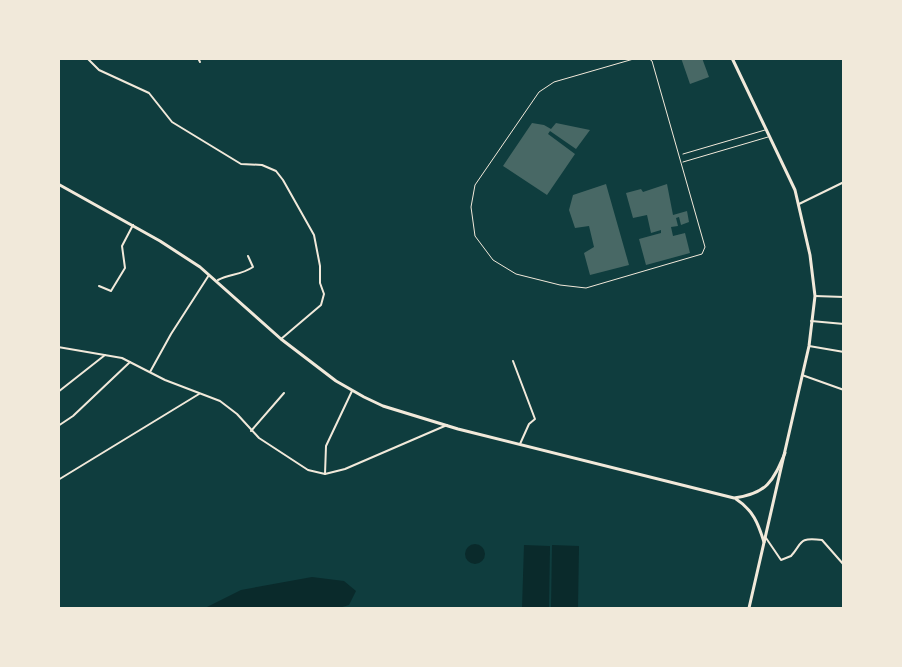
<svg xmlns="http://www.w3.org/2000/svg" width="902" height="667" font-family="Barlow,sans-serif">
  <rect width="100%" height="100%" fill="#0f3d3e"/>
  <!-- water -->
  <g fill="#0a2a2b">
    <circle cx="475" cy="554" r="10"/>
    <path d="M524,545l26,1 -1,62h-27z"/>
    <path d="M552,545l27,1 -1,62h-27z"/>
    <path d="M312,577l32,4 12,10 -7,14 -10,3h-134l36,-18z"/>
  </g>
  <!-- building -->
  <g fill="#486865">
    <path d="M681,58h21l7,19 -19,7z"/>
    <path d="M532,123l12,2 7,4 5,-6 34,7 -14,19 -26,-18 -2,3 27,20 -28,41 -44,-29z"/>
    <path d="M606,184l23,81 -39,10 -6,-22 10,-6 -5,-21 -14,2 -6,-18 4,-15z"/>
    <path d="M667,184l6,31 14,-4 2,11 -8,3 -2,-8 -3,1 2,8 -7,1 2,9 12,-3 5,20 -44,12 -7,-26 22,-6v-3l-10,3 -4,-18 -14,3 -7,-25 15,-4 2,3z"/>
  </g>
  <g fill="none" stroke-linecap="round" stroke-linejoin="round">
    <!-- service -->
    <g stroke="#f1e9da" stroke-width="1">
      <path d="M637,58l-83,24 -15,10 -64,93 -4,22 4,29 18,24 23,14 44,11 26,3 116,-34 3,-7 -53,-186 -4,-3"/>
      <path d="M683,154l82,-24"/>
      <path d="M683,162l85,-25"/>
    </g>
    <!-- minor -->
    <g stroke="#f1e9da" stroke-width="2">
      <path d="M87,58l12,12 50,23 23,29 69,42 21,1 14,6 7,9 31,55 6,31v17l4,11 -3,11 -40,34"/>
      <path d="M198,58l2,4"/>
      <path d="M287,58h10"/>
      <path d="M799,204l45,-22"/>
      <path d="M218,280c12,-6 23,-5 35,-13l-5,-11"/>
      <path d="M99,286l12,5 14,-23 -3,-22 11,-21"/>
      <path d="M815,296l29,1"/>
      <path d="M811,321l33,3"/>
      <path d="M809,346l35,6"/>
      <path d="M58,347l64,11 43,22 55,21 17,13 22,24 49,32 17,4 20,-5 102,-44"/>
      <path d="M513,361l22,58 -6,5 -9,20"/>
      <path d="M150,372l21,-38 38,-59"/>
      <path d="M802,375l42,15"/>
      <path d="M58,392l47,-37"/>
      <path d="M58,426l15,-10 57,-54"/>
      <path d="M251,431l33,-38"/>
      <path d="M325,474l1,-28 26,-55"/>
      <path d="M58,480l141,-86"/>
      <path d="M766,538l15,22 10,-4c12,-13 6,-19 31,-16l22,25"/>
    </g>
    <!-- secondary -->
    <path stroke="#f1e9da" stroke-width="3" d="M732,58l63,132 15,65 5,41 -6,50 -60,262"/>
    <!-- primary -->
    <g stroke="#f1e9da" stroke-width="3">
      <path d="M58,184l102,57 40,26 81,72 55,42 28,16 19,9 75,23 276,69c33,-4 39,-17 51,-45"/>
      <path d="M736,499c17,11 22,24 28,43"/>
    </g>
  </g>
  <!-- border -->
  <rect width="902" height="667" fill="none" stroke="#f1e9da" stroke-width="120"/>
</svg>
